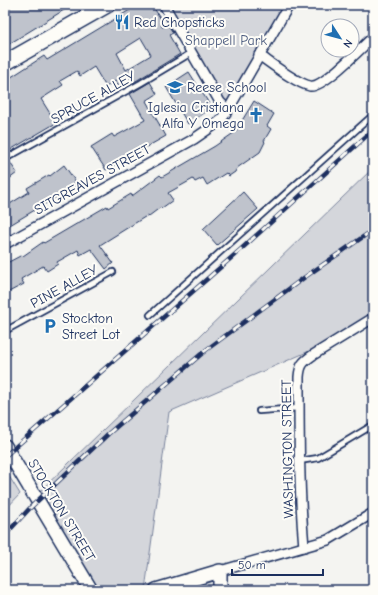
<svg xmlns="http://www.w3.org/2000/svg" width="378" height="595" font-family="'Comic Neue',sans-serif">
  <rect width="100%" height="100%" fill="#f4f4f1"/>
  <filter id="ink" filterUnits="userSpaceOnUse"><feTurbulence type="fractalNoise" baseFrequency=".025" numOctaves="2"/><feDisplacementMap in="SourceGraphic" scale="8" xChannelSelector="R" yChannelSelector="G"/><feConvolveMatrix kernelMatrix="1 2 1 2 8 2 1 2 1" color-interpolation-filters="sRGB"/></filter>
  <g filter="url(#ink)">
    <!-- green -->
    <g fill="#d4d6db" stroke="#78829c">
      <path d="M165,5h120l-57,105z"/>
      <path d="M373,168v146l-59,35 -145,63 -24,178h-54l-57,-93z"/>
      <path d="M7,473l13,21 -15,16v-36z"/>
    </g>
    <!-- building -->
    <g fill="#bfc3cc" stroke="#1b2f5e" fill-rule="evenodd">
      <path d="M5,5h67l-63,39 -4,-7z"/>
      <path d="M138,5h14l9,14 1,8 7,-1 4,7 -4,2 11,19 -54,33 -2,-2 -4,3 -5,-7 -9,6 -12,-20 -14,9 -3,-5 -17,10 3,4 -22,14 15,24 -51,30v-72l39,-25 3,4zM141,38l10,17 -25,15 -9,-17z"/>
      <path d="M189,72l23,36 -24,16 -22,-37z"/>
      <path d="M150,82l7,12 -11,7 20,35 -60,34 -15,-23 21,-13 2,3 31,-17 -15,-26z"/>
      <path d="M254,101l20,13 -7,12 4,3 -7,12 1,1 -5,10 -23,16 -2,4 -6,4 -3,-3 -19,12 -4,-7 -8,4 -2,-3 -25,14 5,7 -11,8 -1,-1 -12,9 -1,-1 -48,30 13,18 -7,6 -15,-20 -11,6 -2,-5 -21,12 1,2 -11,7 -4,-5 -22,13 3,5 -19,10v-30l17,-9 1,1 20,-14 1,1 63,-37 1,2 23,-14 1,2 28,-21 2,2 53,-31 20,-14z"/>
      <path d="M9,161l8,12 -12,9v-19z"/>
      <path d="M64,165l14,20 -14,10 -1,-2 -58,35v-21l24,-15 -2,-4 22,-13 1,1z"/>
      <path d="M243,192l15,17 -41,36 -14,-16z"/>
    </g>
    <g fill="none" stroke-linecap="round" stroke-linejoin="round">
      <defs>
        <g id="lane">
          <path d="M5,159l136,-76 50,-30"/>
          <path d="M150,315l223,-200"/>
          <path d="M5,331l108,-59"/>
          <path d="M259,411l40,-3"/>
          <path d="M299,461l19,-3 55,-33"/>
        </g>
        <g id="street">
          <path d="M164,5l56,97 8,8"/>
          <path d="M259,55c13,9 37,28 51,31 12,3 52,-39 63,-49"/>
          <path d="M5,244l189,-105 26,-18 8,-11 61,-105"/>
          <path d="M304,547c-5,-56 -5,-113 -5,-170 1,-13 4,-15 14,-22l60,-37"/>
          <path d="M220,571l108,-31 45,-27"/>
        </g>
        <g id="secondary">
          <path d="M5,446l86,144"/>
          <path d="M156,590l64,-19v19"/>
        </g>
        <path id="primary" d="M5,63l102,-58"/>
      </defs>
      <!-- lane casing -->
      <use href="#lane" stroke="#1b2f5e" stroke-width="8"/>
      <!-- street casing -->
      <use href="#street" stroke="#1b2f5e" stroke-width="12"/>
      <!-- secondary casing -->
      <use href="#secondary" stroke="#1b2f5e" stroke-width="16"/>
      <!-- primary casing -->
      <use href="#primary" stroke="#1b2f5e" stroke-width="18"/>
      <!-- lane -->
      <use href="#lane" stroke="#fdfcf7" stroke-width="4.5"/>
      <!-- street -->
      <use href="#street" stroke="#fdfcf7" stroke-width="9"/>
      <!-- secondary -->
      <use href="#secondary" stroke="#fdfcf7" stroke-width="13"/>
      <!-- primary -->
      <use href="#primary" stroke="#fdfcf7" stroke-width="15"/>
      <defs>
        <g id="rail">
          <path d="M5,456l234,-205 134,-121"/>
          <path d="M5,535l25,-27 78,-74 98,-84 99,-73 68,-47"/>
        </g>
      </defs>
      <!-- rail casing -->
      <use href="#rail" stroke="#1b2f5e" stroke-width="4.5"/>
      <!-- rail -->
      <use href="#rail" stroke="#fdfcf7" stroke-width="3" stroke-dasharray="9" stroke-linecap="butt"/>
    </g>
  </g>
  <!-- icons -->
  <defs>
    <symbol id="restaurant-bare" viewBox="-9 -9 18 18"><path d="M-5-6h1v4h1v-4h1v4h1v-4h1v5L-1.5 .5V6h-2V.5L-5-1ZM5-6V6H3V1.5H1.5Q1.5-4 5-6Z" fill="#1f6fb2" stroke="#fdfcf7" stroke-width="2.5" paint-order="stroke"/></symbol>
    <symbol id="school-bare" viewBox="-9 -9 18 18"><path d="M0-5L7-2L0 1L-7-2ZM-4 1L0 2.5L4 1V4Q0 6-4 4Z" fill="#1f6fb2" stroke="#fdfcf7" stroke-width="2.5" paint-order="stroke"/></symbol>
    <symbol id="church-bare" viewBox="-9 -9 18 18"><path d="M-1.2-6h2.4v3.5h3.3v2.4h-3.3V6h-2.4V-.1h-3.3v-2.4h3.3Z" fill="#1f6fb2" stroke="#fdfcf7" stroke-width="2.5" paint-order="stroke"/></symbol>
    <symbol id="parking-bare" viewBox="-9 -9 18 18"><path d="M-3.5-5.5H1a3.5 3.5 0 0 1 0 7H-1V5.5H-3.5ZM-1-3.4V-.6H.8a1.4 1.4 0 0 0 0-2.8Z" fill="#1f6fb2" stroke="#fdfcf7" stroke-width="2.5" paint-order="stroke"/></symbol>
  </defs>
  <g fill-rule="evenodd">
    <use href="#restaurant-bare" x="111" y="11" width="22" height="22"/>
    <use href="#school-bare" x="164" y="76" width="22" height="22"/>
    <use href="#church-bare" x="245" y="104" width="22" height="22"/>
    <use href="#parking-bare" x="39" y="315" width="22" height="22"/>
  </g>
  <g text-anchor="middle" stroke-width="4" stroke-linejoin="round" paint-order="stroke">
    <!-- poi labels -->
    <g font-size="14" fill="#1b2f5e" stroke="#fdfcf7" text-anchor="start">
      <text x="134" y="27">Red Chopsticks</text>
      <text x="187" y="92">Reese School</text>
      <text x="244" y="112" text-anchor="end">Iglesia Cristiana<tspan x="244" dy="16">Alfa Y Omega</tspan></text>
      <text x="62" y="323">Stockton<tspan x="62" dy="16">Street Lot</tspan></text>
    </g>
    <!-- park labels -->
    <g font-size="14" fill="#49597d" stroke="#fdfcf7">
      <text x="226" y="45">Shappell Park</text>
    </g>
    <!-- street labels -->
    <g font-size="14" fill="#1b2f5e" stroke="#fdfcf7">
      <text transform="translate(93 97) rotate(-29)" y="5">SPRUCE ALLEY</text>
      <text transform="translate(92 179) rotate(-29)" y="5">SITGREAVES STREET</text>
      <text transform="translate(64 286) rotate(-29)" y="5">PINE ALLEY</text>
      <text transform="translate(287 449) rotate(-91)" y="5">WASHINGTON STREET</text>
      <text transform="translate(62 510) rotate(59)" y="5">STOCKTON STREET</text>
    </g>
  </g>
  <!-- margin -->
  <rect width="378" height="595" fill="none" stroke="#fdfcf7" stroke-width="20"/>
  <rect x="10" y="10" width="358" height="575" fill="none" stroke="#1b2f5e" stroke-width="1.5" filter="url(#ink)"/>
  <!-- north arrow -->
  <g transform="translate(340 38) rotate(126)"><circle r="19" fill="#fdfcf7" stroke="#a3aaba"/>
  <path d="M0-3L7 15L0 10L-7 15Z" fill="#1f6fb2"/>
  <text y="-6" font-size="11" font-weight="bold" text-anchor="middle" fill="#1b2f5e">N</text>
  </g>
  <!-- scale -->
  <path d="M232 569v6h91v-6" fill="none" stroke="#1b2f5e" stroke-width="2"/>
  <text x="238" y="569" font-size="12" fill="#1b2f5e" stroke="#fdfcf7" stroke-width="3" paint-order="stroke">50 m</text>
</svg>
